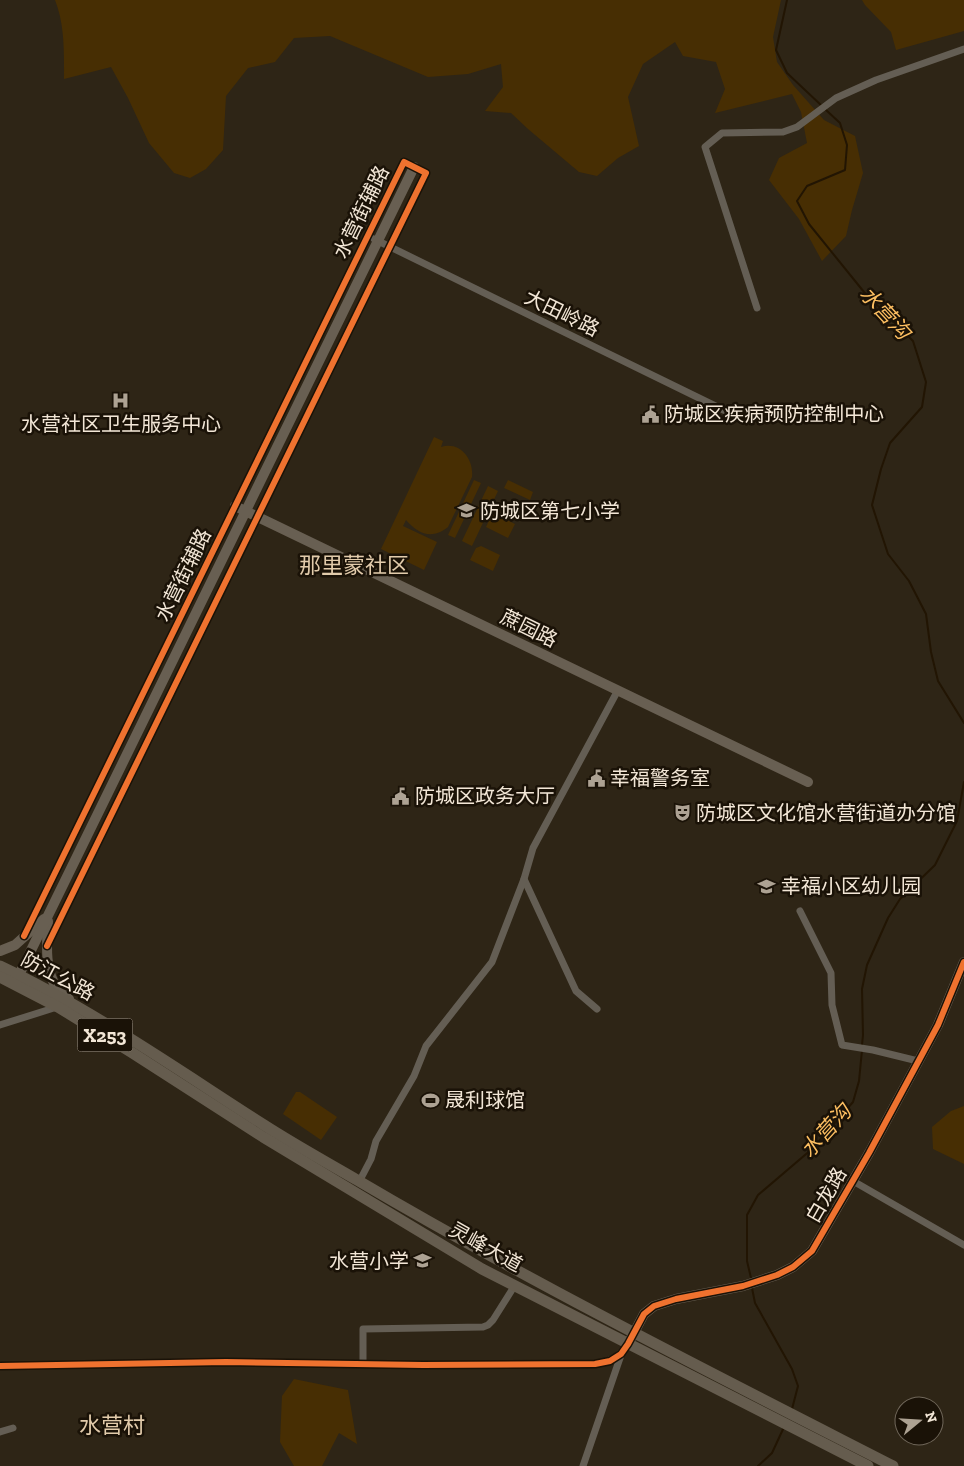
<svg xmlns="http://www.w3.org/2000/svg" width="964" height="1466" font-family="'Zilla Slab','Noto Sans SC',serif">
  <rect width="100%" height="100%" fill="#2e2516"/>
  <!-- green -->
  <g fill="#472e03">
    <path d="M55,0h726l-8,37 4,25 16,23 31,35 31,16 8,37 -11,37 -6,26 -24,25 -23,-42 -30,-39 10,-22 28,-15 -6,-31 -9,-18 -77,19 10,-24 -9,-27 -33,-6 -8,-14 -32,22 -15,33 11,49 -21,12 -21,18 -18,-4 -51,-43 -17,-16 -26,-2 18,-24 -2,-23 -33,10 -40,3 -98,-41 -36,2 -19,24 -27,6 -22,28 -3,54 -17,19 -16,9 -16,-5 -25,-30 -21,-45 -17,-31 -47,12c0,-26 1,-54 -9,-79z"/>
    <path d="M862,0h102v31l-68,19 -5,-18 -26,-27z"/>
    <path d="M434,437l9,4 -2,6c19,-6 33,12 31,30l-24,50c-16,13 -30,7 -42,-7l-3,6 34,16 -13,28 -43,-21z"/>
    <path d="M474,480l7,3 -26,55 -7,-3z"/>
    <path d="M508,480l25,12 -3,8 -26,-12z"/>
    <path d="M488,486l10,5 -26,55 -10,-5z"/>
    <path d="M495,514l20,10 -7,14 -22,-11 5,-11z"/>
    <path d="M481,546l19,9 -7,16 -23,-11 6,-12z"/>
    <path d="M296,1092h4l37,25 -16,23 -38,-26z"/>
    <path d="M964,1106v58l-31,-15 -1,-22 19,-16z"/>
    <path d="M294,1379l54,11 9,54 -18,-11 -17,33h-28l-14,-24 2,-46z"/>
  </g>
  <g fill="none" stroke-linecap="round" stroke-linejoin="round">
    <!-- stream -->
    <g stroke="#221503" stroke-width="2">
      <path d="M787,0l-11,50 11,23 35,33"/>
      <path d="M826,110l14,13 7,22 -2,25 -38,16 -10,15 12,23 55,68 49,49 13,41 -4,25 -32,36 -9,26 -9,36 16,49 21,27 17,33 5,38 7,29 26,42"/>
      <path d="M862,1045l1,-10 -1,-46 5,-24 21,-47 12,-19 35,-34 22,-44 7,-39"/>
      <path d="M751,1278l-4,-17v-46l11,-20 54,-46 41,-47 6,-21 3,-31"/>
      <path d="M752,1288l3,15 37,66 6,17 -6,23"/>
      <path d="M758,1466l14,-13 12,-26"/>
    </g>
    <!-- street -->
    <g stroke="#645e54" stroke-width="7">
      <path d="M374,239l368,180"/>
      <path d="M757,308l-52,-161 17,-14 61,-1 14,-5 39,-29 40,-18 88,-31"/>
      <path d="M800,911l31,62 1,32 10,40 31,5 45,11"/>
      <path d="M25,934l379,-772 22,11 -377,768"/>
      <path d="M597,1009l-21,-18 -52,-112 9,-31 85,-158"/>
      <path d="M0,1025l57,-18"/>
      <path d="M853,1181l111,64"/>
      <path d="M359,1182l12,-23 5,-18 38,-65 12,-30 66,-84 32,-83"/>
      <path d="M363,1364v-35l120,-2 5,-2 5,-5 22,-35"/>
      <path d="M0,1366l226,-4 197,3 172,-1c17,-3 23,-6 33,-20"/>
      <path d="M0,1432l13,-4"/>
      <path d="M583,1466l38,-111"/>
    </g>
    <!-- secondary -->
    <g stroke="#685f52" stroke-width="10">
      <path d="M235,506l573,276"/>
      <path d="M48,921c-1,21 -4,49 9,67 3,4 9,8 12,11"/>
      <path d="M0,951l15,-6 29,-26"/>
      <path d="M16,981l398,-814"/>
      <path d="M628,1344l16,-30 10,-8 22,-7 67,-13 34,-11 16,-8 19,-16 57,-98 69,-128 26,-63"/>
    </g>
    <!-- primary -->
    <g stroke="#655c4e" stroke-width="11">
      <path d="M0,966c93,44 178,104 264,159 31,20 62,37 93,55 175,103 356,194 536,286"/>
      <path d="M0,977l58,30 73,45 132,85 219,132 386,197"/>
    </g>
    <defs>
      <g id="cycleway">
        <path d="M24,936l380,-774 22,11 -379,773"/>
        <path d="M0,1366l226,-4 197,3 172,-1 15,-3 11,-7 7,-10 16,-30 10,-8 22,-7 67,-13 34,-11 16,-8 19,-16 57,-98 69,-128 26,-63"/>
      </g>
    </defs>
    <!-- cycleway casing -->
    <use href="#cycleway" stroke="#1a1207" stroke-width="9"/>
    <!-- cycleway -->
    <use href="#cycleway" stroke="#ef722f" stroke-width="6"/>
  </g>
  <!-- icons -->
  <defs>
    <symbol id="hospital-bare" viewBox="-9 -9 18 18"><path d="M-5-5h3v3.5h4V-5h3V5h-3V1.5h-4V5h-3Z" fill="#ada293" stroke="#1a1207" stroke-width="2.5" paint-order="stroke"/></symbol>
    <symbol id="civic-bare" viewBox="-9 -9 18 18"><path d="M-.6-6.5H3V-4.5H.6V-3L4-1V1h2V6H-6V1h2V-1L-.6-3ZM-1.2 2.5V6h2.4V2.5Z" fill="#ada293" stroke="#1a1207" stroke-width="2.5" paint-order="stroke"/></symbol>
    <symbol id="school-bare" viewBox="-9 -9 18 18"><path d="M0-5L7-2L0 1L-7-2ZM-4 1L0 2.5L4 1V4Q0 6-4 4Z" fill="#ada293" stroke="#1a1207" stroke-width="2.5" paint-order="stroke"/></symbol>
    <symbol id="theatre-bare" viewBox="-9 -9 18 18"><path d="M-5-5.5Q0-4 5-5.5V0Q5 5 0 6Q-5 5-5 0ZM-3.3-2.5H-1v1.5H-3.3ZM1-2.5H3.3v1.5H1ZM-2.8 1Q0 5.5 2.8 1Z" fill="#ada293" stroke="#1a1207" stroke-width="2.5" paint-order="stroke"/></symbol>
    <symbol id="stadium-bare" viewBox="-9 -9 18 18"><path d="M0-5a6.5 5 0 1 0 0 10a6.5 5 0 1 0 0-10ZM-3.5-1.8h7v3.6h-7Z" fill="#ada293" stroke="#1a1207" stroke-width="2.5" paint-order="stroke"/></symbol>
  </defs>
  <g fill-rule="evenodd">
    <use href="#hospital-bare" x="108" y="388" width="25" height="25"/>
    <use href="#civic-bare" x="638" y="402" width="25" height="25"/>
    <use href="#school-bare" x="454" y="498" width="25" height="25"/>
    <use href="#civic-bare" x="584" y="766" width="25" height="25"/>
    <use href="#civic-bare" x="388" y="784" width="25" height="25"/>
    <use href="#theatre-bare" x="670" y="800" width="25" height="25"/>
    <use href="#school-bare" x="754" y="874" width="25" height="25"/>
    <use href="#stadium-bare" x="418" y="1088" width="25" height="25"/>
    <use href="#school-bare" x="410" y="1248" width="25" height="25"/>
  </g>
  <g text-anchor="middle" stroke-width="5" stroke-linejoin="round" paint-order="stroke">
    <!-- shield labels -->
    <rect fill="#1a1207" stroke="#b1a698" stroke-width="1" x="77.5" y="1018.5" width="55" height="33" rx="4"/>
    <g font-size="19" font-weight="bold" fill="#f2e6d6">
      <text x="105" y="1042">X253</text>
    </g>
    <!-- street labels -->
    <g font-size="20" fill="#f2e6d6" stroke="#1a1207">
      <text transform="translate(361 212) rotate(-64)" y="7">水营街辅路</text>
      <text transform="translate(562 313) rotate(26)" y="7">大田岭路</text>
      <text transform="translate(183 575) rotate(-64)" y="7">水营街辅路</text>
      <text transform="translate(529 628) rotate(26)" y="7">蔗园路</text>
      <text transform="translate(58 976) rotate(28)" y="7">防江公路</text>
      <text transform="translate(826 1195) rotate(-60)" y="7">白龙路</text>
      <text transform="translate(486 1247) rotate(29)" y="7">灵峰大道</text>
    </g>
    <!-- poi labels -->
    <g font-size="20" fill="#f2e6d6" stroke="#1a1207" text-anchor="start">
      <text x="664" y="421">防城区疾病预防控制中心</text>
      <text x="121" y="431" text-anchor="middle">水营社区卫生服务中心</text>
      <text x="480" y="518">防城区第七小学</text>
      <text x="610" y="785">幸福警务室</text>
      <text x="415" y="803">防城区政务大厅</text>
      <text x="696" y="820">防城区文化馆水营街道办分馆</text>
      <text x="781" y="893">幸福小区幼儿园</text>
      <text x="445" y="1107">晟利球馆</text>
      <text x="409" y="1268" text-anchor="end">水营小学</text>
    </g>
    <!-- water labels -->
    <g font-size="21" font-style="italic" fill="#fcbe61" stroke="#1a1207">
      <text transform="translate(885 313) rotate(47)" y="7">水营沟</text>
      <text transform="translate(826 1131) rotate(-48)" y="7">水营沟</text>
    </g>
    <!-- quarter labels -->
    <g font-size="22" fill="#e2cbab" stroke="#1a1207">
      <text x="354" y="573">那里蒙社区</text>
      <text x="112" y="1433">水营村</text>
    </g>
  </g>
  <!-- north arrow -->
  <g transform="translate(919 1421) rotate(72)"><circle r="24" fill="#1a1207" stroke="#70675a"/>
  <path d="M0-4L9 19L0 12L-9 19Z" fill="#ada293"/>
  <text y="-8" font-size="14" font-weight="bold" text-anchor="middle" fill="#f2e6d6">N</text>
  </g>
</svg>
